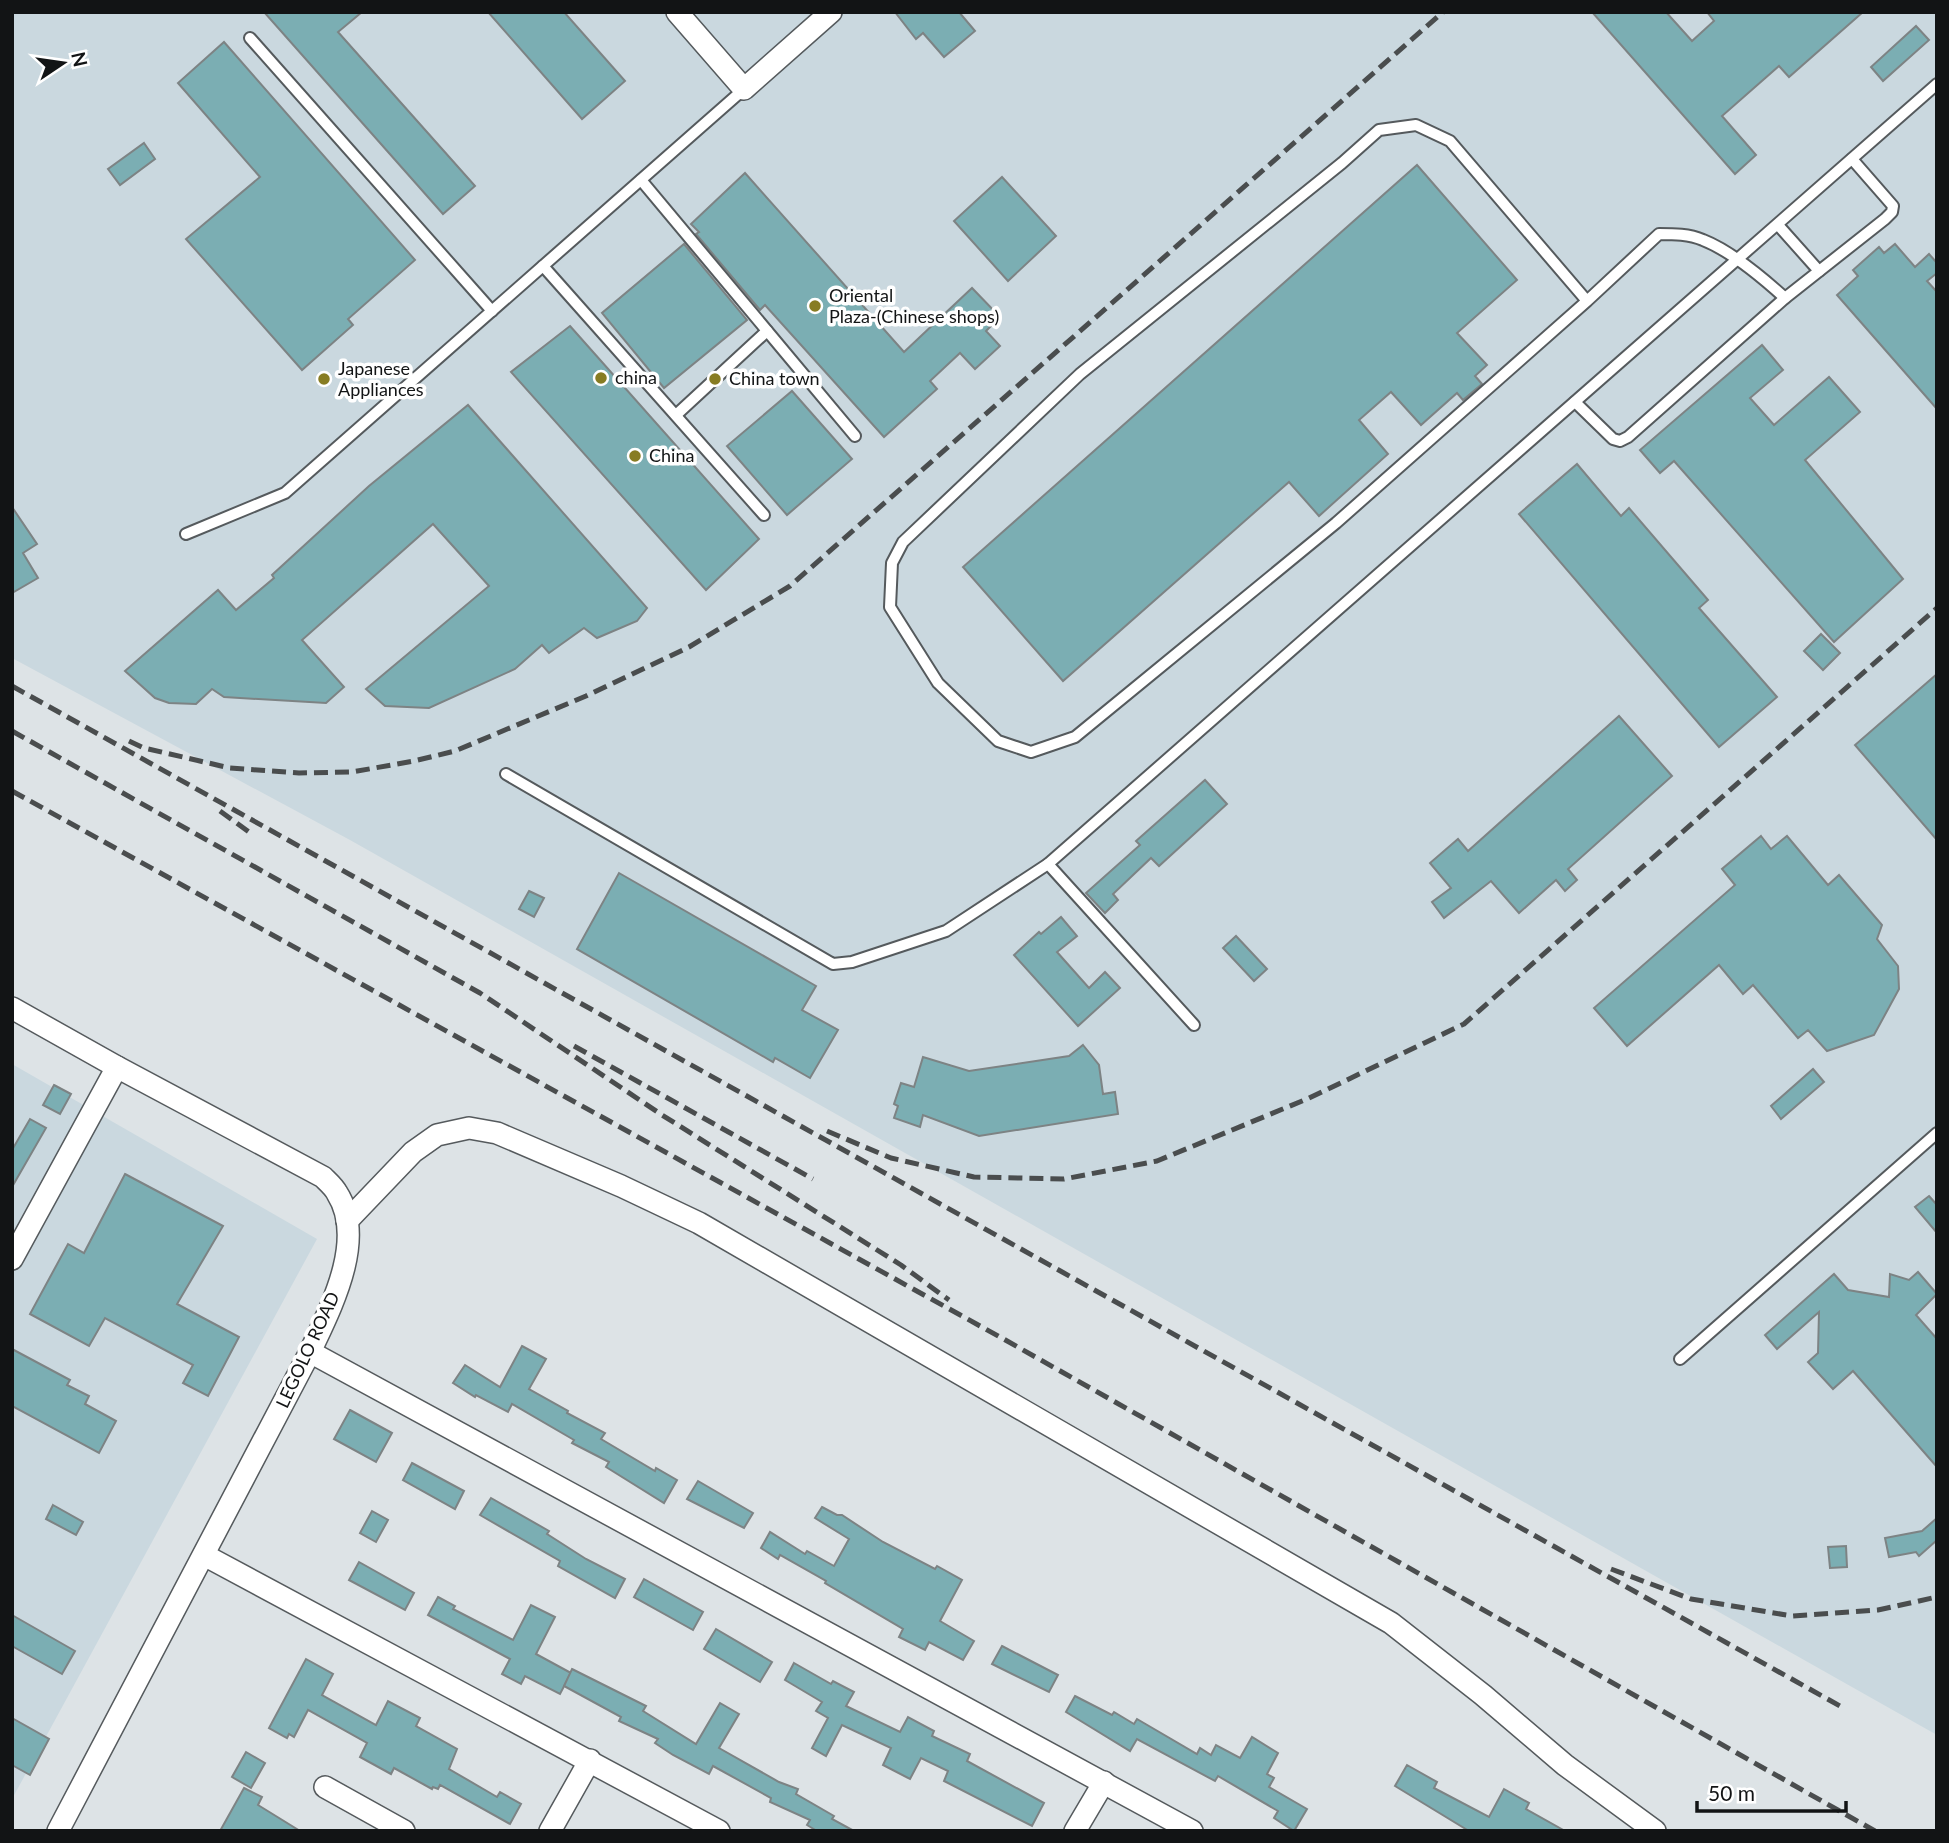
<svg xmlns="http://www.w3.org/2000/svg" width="1949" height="1843" font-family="Lato,sans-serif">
  <rect width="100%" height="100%" fill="#dde3e6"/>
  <!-- built -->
  <g fill="#cad8df">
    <path d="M12,12h1925v1723l-1587,-895 -338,-182z"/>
    <path d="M12,1064l305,175 -305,560z"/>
  </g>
  <!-- building -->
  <g fill="#7baeb3" stroke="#7d8384" stroke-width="2">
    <path d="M264,12h98l-24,20 137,154 -32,28z"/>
    <path d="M488,12h76l61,69 -43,38z"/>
    <path d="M895,12h64l16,19 -31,26 -21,-24 -7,6z"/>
    <path d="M1592,12h74l26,29 22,-20 -7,-9h156l-74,65 -10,-11 -57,50 34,39 -21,19z"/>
    <path d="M1916,26l13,14 -46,41 -12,-14z"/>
    <path d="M224,42l191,218 -67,59 5,6 -51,45 -116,-131 74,-62 -82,-94z"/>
    <path d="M144,143l11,16 -35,26 -12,-16z"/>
    <path d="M1417,165l100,115 -60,53 30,32 -12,11 7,8 -19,16 -6,-7 -36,32 -30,-33 -32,28 29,34 -69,62 -30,-34 -226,199 -100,-114z"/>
    <path d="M745,173l159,179 68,-64 28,29 -14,14 14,15 -25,23 -15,-16 -30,28 7,8 -53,48 -119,-132 -5,5 -64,-76 3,-2 -8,-8z"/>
    <path d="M1002,177l54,59 -48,45 -54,-60z"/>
    <path d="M684,244l63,76 -83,68 -62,-75z"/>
    <path d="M1895,244l20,23 14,-13 8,9v10l-10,8 10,11v117l-100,-114 21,-19 -5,-6 26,-23 5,6z"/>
    <path d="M570,326l189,213 -53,51 -195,-218z"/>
    <path d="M1762,345l21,25 -33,28 24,27 55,-48 31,35 -55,48 98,119 -69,63 -160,-181 -14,12 -20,-23z"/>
    <path d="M792,391l60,68 -65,56 -60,-69z"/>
    <path d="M468,405l179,203 -10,13 -40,17 -13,-10 -35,25 -7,-8 -27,24 -86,39 -44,-2 -19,-17 123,-103 -56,-62 -131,116 42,47 -18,16 -102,-6 -12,-8 -16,15 -27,-1 -14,-5 -30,-27 93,-81 18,20 38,-32 -2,-3 97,-89z"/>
    <path d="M1577,464l44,52 8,-8 79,92 -9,8 78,89 -58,50 -200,-233z"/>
    <path d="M12,507l25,37 -14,9 15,25 -26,15z"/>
    <path d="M1821,634l19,19 -17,17 -19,-19z"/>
    <path d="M1937,674v166l-82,-95z"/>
    <path d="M1619,716l53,60 -104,93 9,11 -12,11 -9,-11 -37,33 -28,-32 -47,37 -12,-16 19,-14 -21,-25 28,-24 10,12z"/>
    <path d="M1205,780l22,24 -68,62 -8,-8 -38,36 5,6 -13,13 -19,-20 54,-48 -4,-4z"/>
    <path d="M1761,836l10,13 16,-13 41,49 11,-10 43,50 -5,14 21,27 1,23 -25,46 -47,16 -19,-21 -10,8 -45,-53 -10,9 -24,-29 -92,81 -33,-38 141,-123 -13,-16z"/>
    <path d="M619,873l197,113 -14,24 36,20 -28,48 -35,-20 -2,4 -196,-113z"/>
    <path d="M529,891l15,7 -10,19 -15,-8z"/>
    <path d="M1061,917l16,19 -20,16 32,36 16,-16 15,16 -42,38 -64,-71 25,-23 2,2z"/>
    <path d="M1236,936l31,33 -13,12 -31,-33z"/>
    <path d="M1083,1045l16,20 4,29 12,-2 3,22 -139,22 -56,-21 -3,12 -26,-9 4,-12 -4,-2 7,-21 13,4 9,-30 46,14 100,-15z"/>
    <path d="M1813,1069l11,13 -43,37 -10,-13z"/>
    <path d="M54,1085l17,9 -11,20 -17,-9z"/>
    <path d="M30,1119l16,9 -34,59v-37z"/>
    <path d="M125,1174l98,52 -46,78 62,33 -31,59 -25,-13 10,-18 -88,-47 -16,28 -59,-32 38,-70 16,9z"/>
    <path d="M1929,1196l8,9v28l-22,-26z"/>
    <path d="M1918,1272l19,22 -21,21 21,24v128l-84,-96 -20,18 -25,-27 10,-9 1,-41 -42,37 -12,-14 69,-61 14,16 41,7 1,-23 19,6z"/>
    <path d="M522,1346l24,13 -17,30 39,22 -1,2 38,20 -4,6 54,32 1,-3 21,12 -13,23 -58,-36 3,-5 -37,-19 2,-3 -62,-36 -4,8 -32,-17 -1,2 -22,-14 12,-18 35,22z"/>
    <path d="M12,1349l58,31 -3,5 22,11 -4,8 31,17 -17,32 -87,-47z"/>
    <path d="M350,1410l42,23 -16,29 -42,-23z"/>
    <path d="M412,1463l52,28 -9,18 -52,-29z"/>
    <path d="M698,1481l55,32 -9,15 -57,-29z"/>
    <path d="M491,1498l58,33 -2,3 39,25 39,20 -10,19 -57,-32 2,-5 -80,-46z"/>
    <path d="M53,1505l30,17 -7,13 -30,-16z"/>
    <path d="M822,1507l15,8h5l41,27 52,27 2,-3 25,14 -22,41 34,20 -11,19 -34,-18 -4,8 -26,-13 4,-8 -78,-46 1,-2 -46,-26 -2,4 -17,-11 9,-16 35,22 2,-3 27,15 15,-27 -34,-21z"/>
    <path d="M372,1511l16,9 -12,22 -16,-9z"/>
    <path d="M1937,1518v22l-18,16 -3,-4 -27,5 -4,-19 37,-7z"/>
    <path d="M1846,1546l1,21 -17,1 -2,-21z"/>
    <path d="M359,1562l55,31 -9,17 -56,-30z"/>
    <path d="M644,1579l59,33 -10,18 -59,-33z"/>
    <path d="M438,1597l17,9 -2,3 60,31 18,-35 24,12 -19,37 35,19 -11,21 -35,-18 -4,8 -19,-10 8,-15 -82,-44z"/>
    <path d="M12,1615l63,36 -13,23 -50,-28z"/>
    <path d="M716,1629l56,33 -12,20 -56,-33z"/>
    <path d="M1002,1646l56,29 -9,17 -57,-28z"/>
    <path d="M306,1659l27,15 -11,21 54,30 12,-24 32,17 -4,8 41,23 -8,20 48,28 3,-5 21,12 -11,20 -70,-39 -2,4 -5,-2 -1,2 -38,-21 -3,6 -31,-17 7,-14 -59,-33 -14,27 -5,-3 -2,4 -18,-10z"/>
    <path d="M794,1663l37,21 2,-3 21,11 -8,14 54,26 8,-15 26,14 -2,5 38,18 -3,7 77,42 -12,23 -88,-45 4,-10 -27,-13 -11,21 -27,-14 8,-17 -49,-23 -16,31 -14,-8 16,-30 -12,-7 6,-9 -37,-22z"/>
    <path d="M572,1669l74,37 -3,5 53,33 24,-41 19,11 -20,34 60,34 19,7 -2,5 38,22 -2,3 22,12h-37l-10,-6 3,-5 -40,-18 1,-4 -58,-32 -4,8 -36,-19 -18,-12 3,-4 -39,-18 2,-4 -57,-31z"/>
    <path d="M1075,1696l37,19 2,-3 20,12 3,-5 60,35 3,-6 11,7 5,-10 24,13 12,-21 26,16 -11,21 7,4 -5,9 38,22 -13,22 -20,-13 4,-7 -60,-35 -3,5 -78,-42 -7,12 -64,-39z"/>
    <path d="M12,1718l37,21 -19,36 -18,-10z"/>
    <path d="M246,1752l19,11 -14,25 -19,-11z"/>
    <path d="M1407,1765l30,17 -3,6 55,29 15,-28 25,14 -3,6 39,22h-96l-74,-45z"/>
    <path d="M244,1788l18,9 -4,8 42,26h-80z"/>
  </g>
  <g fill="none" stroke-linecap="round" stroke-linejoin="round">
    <defs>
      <g id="lane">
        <path d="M250,38l242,273"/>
        <path d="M641,180l214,256"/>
        <path d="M1778,225l41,46"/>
        <path d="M543,266l221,249"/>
        <path d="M1587,301l-137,-160 -34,-16 -37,5 -37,33 -262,211 -177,168 -11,21 -2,44 48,76 60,58 33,11 44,-15 261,-214 251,-222 72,-67c15,0 30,0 44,6 28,11 60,38 82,58"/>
        <path d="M1575,402l38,37 7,2 8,-4 157,-139 100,-79 7,-7 1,-6 -41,-47"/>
        <path d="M676,415l91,-84"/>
        <path d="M186,534l99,-41 459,-404"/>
        <path d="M506,774l327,190 19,-2 94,-31 102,-67 889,-780"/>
        <path d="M1048,864l146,161"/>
        <path d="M1680,1359l257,-226"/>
      </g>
      <g id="street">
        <path d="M677,12l67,77 87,-77"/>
        <path d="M12,1008l105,59 206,110c5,5 11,10 14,16 30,47 -7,116 -27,159l-252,479"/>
        <path d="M347,1221l66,-69 24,-17 32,-7 28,5 124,53 78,37 692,400 92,72 82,70 90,66"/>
        <path d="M12,1259l105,-192"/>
        <path d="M310,1352l882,479"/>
        <path d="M204,1555l515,276"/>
        <path d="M325,1787l79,44"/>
        <path d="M550,1831l40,-71"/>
        <path d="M1075,1831l29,-49"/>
      </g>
    </defs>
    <!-- lane casing -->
    <use href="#lane" stroke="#555a5d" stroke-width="14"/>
    <!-- street casing -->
    <use href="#street" stroke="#555a5d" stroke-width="24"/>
    <!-- lane -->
    <use href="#lane" stroke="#fff" stroke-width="10"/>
    <!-- street -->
    <use href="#street" stroke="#fff" stroke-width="21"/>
    <!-- rail -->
    <g stroke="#4a4d4e" stroke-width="5" stroke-dasharray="14 7" stroke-linecap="butt">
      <path d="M12,686l1828,1020"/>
      <path d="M12,731l468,262 182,122 239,150 48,35"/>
      <path d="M129,741l15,7 86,20 69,5 53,-1 62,-11 41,-10 131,-55 103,-49 101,-61 653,-574"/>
      <path d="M12,791l988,546 875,494"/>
      <path d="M220,811l33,24"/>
      <path d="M574,1046l239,133"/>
      <path d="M827,1131l64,27 83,19 90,2 93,-18 150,-62 157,-75 473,-416"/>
      <path d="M1611,1569l80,30 101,17 86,-6 59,-13"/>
    </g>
  </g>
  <!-- markers -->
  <g fill="#877c22" stroke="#fff" stroke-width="2.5">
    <circle cx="815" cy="306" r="7"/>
    <circle cx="601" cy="378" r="7"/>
    <circle cx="324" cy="379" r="7"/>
    <circle cx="715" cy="379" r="7"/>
    <circle cx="635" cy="456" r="7"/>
  </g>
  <g text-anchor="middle" stroke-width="7" stroke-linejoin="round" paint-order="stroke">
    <!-- poi labels -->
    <g font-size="18" fill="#121415" stroke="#fff" text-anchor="start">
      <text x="829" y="302">Oriental<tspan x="829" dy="21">Plaza-(Chinese shops)</tspan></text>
      <text x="338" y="375">Japanese<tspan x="338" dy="21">Appliances</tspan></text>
      <text x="615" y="384">china</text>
      <text x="729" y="385">China town</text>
      <text x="649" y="462">China</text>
    </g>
    <!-- street labels -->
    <g font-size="18" fill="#121415" stroke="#fff">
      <text transform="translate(308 1350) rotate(-65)" y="6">LEGOLO ROAD</text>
    </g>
  </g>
  <!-- border -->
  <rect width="1949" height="1843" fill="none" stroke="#121415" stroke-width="28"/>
  <!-- north arrow -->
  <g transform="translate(63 63) rotate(77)" stroke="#ffffff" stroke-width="5" paint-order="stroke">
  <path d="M0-5L12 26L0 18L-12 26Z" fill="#121415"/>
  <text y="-10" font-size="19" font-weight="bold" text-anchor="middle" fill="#121415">N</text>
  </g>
  <!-- scale -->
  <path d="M1697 1801v10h149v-10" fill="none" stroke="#121415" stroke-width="3.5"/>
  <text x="1708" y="1801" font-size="21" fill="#121415" stroke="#ffffff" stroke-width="5" paint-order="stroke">50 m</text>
</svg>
